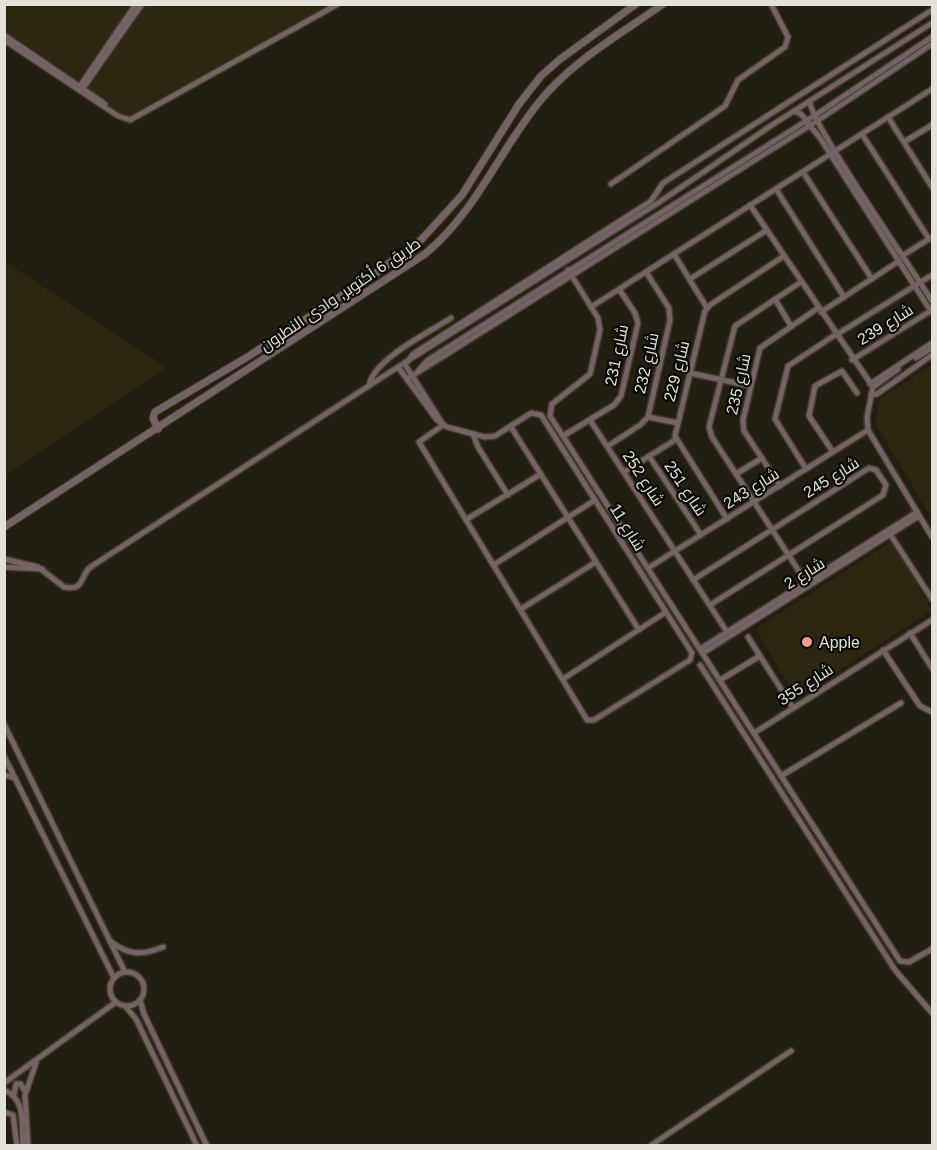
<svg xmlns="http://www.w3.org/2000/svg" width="937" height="1150" font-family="Helvetica,Cairo,sans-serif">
  <rect width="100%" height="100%" fill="#231f10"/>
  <!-- built -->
  <g fill="#2d2712">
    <path d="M5,5h323l-204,115 -119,-82z"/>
    <path d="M5,262l162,106 -162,107h-1z"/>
    <path d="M932,365v154l-57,-96 5,-24z"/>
    <path d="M892,541l40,69 -123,80 -20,-5 -33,-56z"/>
  </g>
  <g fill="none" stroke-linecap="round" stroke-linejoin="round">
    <defs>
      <g id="minor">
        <path d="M4,35l101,69"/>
        <path d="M4,40l114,76 12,4 208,-116"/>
        <path d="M78,89l58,-85"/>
        <path d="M81,91l61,-87"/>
        <path d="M810,101c-2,19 105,172 122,200"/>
        <path d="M794,111l7,3 19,24 112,175"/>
        <path d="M888,117l44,70"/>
        <path d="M862,134l67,105"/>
        <path d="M904,142l28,-17"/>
        <path d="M803,172l69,107"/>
        <path d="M611,184l114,-78 13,-26 47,-33 3,-10 -17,-33"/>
        <path d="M776,189l68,108"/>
        <path d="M750,205l123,182"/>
        <path d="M674,254l33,54"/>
        <path d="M902,256l30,-19"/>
        <path d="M568,270l30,48 2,12 -10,44 -38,30 -2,12 350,545 9,1 23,-13"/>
        <path d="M690,279l77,-49"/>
        <path d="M801,282l-66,44 -26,101 3,10 94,145"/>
        <path d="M775,299l16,27"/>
        <path d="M591,307l341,-218"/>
        <path d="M821,312l78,-51"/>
        <path d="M836,335l96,-60"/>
        <path d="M916,358l16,-10"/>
        <path d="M852,360l80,-50"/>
        <path d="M408,361l5,-7 238,-153 12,-18 269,-173"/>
        <path d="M404,363l38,60"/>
        <path d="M398,367l39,53 10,7 38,10 10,-1 36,-23 10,2 151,238 -2,7 -96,60h-7l-168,-278 24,-17"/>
        <path d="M419,370l9,-10 386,-244 118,-79"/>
        <path d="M690,373l60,13"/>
        <path d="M407,379l410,-258 115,-77"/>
        <path d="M870,384l62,-41"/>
        <path d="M369,386c4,-27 61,-54 82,-68"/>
        <path d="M873,387l-6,30 1,13 64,107"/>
        <path d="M873,387l25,-18"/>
        <path d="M871,395l6,-1 55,-39"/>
        <path d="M648,417l30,6"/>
        <path d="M590,420l137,212"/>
        <path d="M511,427l128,203"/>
        <path d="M473,434l5,13 30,48"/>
        <path d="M563,436l51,-31 7,-9 17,-73 -3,-10 -16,-24"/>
        <path d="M608,446l32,-21 8,-8 22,-97 -1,-12 -23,-36"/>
        <path d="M833,452l-24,-36 6,-30 27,-15 15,22"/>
        <path d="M649,456l52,79"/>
        <path d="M806,469l-31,-50 13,-53 47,-31"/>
        <path d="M624,472l51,-32"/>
        <path d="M736,474l26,-16"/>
        <path d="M780,486l-36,-55 -1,-11 17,-72 58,-40"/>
        <path d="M467,519l74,-45"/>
        <path d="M727,519l-52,-83 30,-125 5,-6 74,-49"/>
        <path d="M890,534l42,65"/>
        <path d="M4,559l34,8 26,20c20,4 16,-9 25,-19l315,-205 257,-162 111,-76 160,-102"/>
        <path d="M495,564l100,-64"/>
        <path d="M4,567l38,2"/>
        <path d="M648,568l220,-138"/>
        <path d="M693,580l176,-112 7,2 10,15 -3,10 -173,110"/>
        <path d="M521,609l75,-47"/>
        <path d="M910,633l22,35"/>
        <path d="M748,637l45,71"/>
        <path d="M700,649l217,-137"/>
        <path d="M883,650l37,56 12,6"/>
        <path d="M703,653l216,-137"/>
        <path d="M700,665l195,305 37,43"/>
        <path d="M563,679l103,-67"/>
        <path d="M720,680l40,-24"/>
        <path d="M4,724l121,248"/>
        <path d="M754,733l178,-113"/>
        <path d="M4,756l110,222"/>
        <path d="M4,775l11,3"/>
        <path d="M781,776l120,-73"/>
        <path d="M110,941c18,14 31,15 53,6"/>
        <circle cx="127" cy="989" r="17"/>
        <path d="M140,1000l4,14 63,132"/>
        <path d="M125,1006l11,13 61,127"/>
        <path d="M4,1083l112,-81"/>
        <path d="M4,1090c23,9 17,35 19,56"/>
        <path d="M14,1094l2,-10h5l3,6"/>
        <path d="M4,1112l9,3 4,31"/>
        <path d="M28,1146l-3,-51 11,-32"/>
        <path d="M650,1146l141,-95"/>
      </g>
      <g id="tertiary">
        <path d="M158,429l-5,-11 2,-6 94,-56 123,-80 49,-36 41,-45 57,-91 22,-28 18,-16 77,-56"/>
        <path d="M4,527l421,-273c51,-42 74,-103 115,-153 32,-40 81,-67 123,-97"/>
      </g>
    </defs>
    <!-- minor casing -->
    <use href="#minor" stroke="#3e3a2c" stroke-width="8"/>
    <!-- tertiary casing -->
    <use href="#tertiary" stroke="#3e3a2c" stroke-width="9"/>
    <!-- minor -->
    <use href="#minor" stroke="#756265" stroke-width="5"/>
    <!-- tertiary -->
    <use href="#tertiary" stroke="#756265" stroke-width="7"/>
  </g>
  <!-- markers -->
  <circle fill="#f49d8d" stroke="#0a0904" stroke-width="2" cx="807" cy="642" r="6"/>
  <g text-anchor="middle" stroke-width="4.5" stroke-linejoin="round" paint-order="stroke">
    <!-- street labels -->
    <g font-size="16" fill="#e3e1d8" stroke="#0a0904">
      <text transform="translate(340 294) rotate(-34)" y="6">طريق 6 أكتوبر, وادى النطرون</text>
      <text transform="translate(885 324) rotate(-32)" y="6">شارع 239</text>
      <text transform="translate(616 355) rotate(-78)" y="6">شارع 231</text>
      <text transform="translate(646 363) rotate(-77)" y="6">شارع 232</text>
      <text transform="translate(676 371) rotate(-76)" y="6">شارع 229</text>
      <text transform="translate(738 384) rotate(-77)" y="6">شارع 235</text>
      <text transform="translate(831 477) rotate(-32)" y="6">شارع 245</text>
      <text transform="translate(644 478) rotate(57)" y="6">شارع 252</text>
      <text transform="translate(686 488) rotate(56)" y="6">شارع 251</text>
      <text transform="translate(751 488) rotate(-32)" y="6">شارع 243</text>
      <text transform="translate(628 527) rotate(58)" y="6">شارع 11</text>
      <text transform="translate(804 573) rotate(-32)" y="6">شارع 2</text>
      <text transform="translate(805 684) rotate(-33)" y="6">شارع 355</text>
    </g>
    <!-- poi labels -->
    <g font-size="16" fill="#e3e1d8" stroke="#0a0904" text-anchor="start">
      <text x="819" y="648">Apple</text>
    </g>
  </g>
  <!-- border -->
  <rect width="937" height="1150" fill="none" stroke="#e3e1d8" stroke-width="12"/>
</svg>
